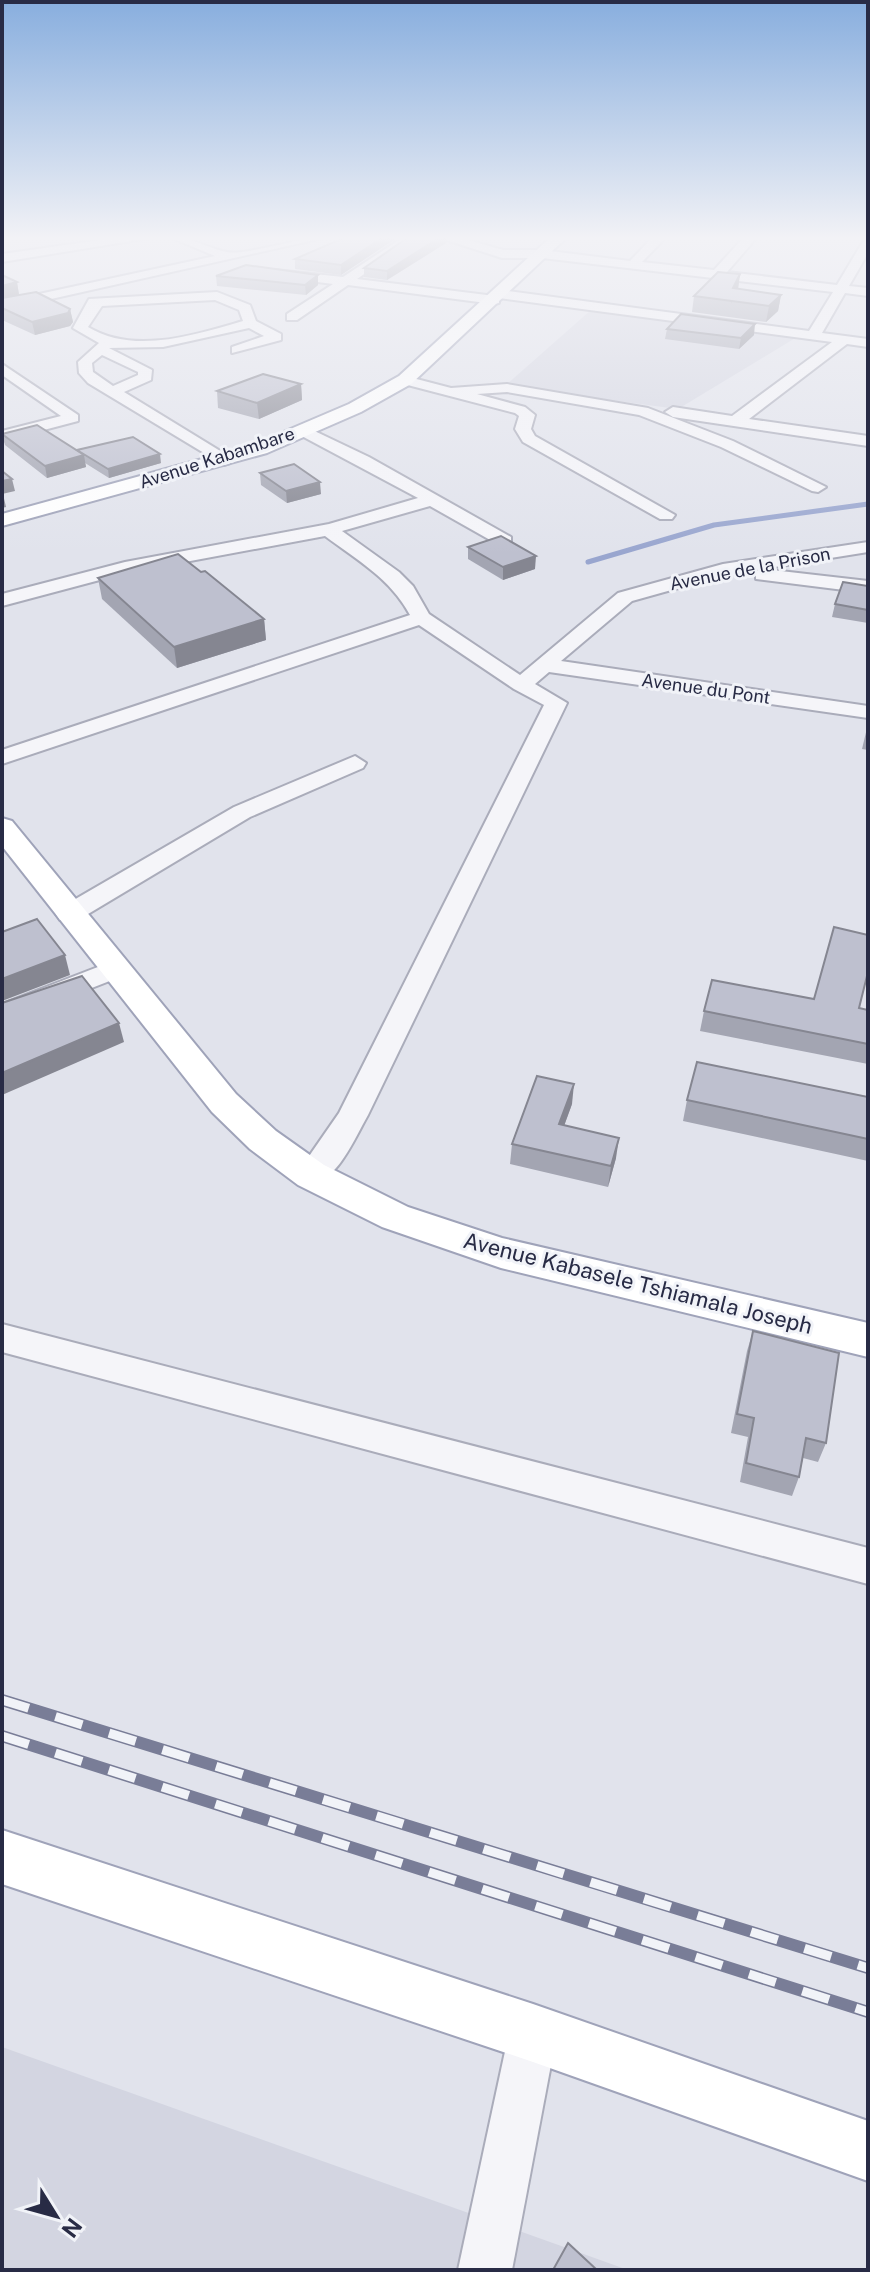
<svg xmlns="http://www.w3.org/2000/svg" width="870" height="2272" font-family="'Public Sans',sans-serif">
  <rect width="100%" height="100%" fill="#e1e3ec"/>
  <!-- built -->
  <g fill="#d3d5e1">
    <path d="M591,310l206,27 -119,72 -173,-23z"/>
    <path d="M2,2047l562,200 64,23h-626z"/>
  </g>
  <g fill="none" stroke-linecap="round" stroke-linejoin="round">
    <!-- stream -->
    <path stroke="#99a6cf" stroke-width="5" d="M588,562l126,-37 154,-21"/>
    <defs>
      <g id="minor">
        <path d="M129,236h33l-160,26v-8z"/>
        <path d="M167,236c23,0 39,12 60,16 18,4 77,-16 105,-16l-330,74v-8l213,-46z"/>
        <path d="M405,236h14l-62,43 138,17v-5l5,-1 309,41 24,-39 -291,-34h-40l-68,-22h20l49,14h39l88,11 24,-25h13l-25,26 72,8 31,-34h13l-31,36 110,13 25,-42 6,-4v14l-19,33 19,2v8l-23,-3 -23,40 46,6v8l-21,-3 -98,75 119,17v10l-195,-29 -8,-5 8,-5 59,9 100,-74 -333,-44v5l-5,1 -146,-19 -51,35h-10v-6l46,-30 -54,-7 -4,-1v-6l68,7z"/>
        <path d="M217,292l33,13 6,16 25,13v6l-49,13v-6l32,-11 -15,-8 -86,19 -54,1 43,22 -1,10 -27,12 106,65v6l-6,2 -136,-82 -9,-10 -1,-11 21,-19 -26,-15 16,-29zM215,300l24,10 4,11c-49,14 -109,34 -155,6l14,-21zM102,355l36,17v3l-25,11 -20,-14 -1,-9z"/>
        <path d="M2,364l76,51v6l-76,20v-10l59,-15 -59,-41z"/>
        <path d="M405,376l46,12 56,-4 141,24 85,33 93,46 -8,5 -6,-1 -91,-44 -82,-32 -132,-23 -30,2 48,13 10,8 -4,14 4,7 140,79 -3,4h-12l-137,-77 -8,-13 4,-13 -4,-3 -115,-30v-6z"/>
        <path d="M304,426l65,31 142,80v8h-12l-69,-39 -88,25 57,41 14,14 16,28 91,61 98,-82 105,-29 145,-22v10l-143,23 -93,26 -71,60 307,45v12l-319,-46 -14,12 32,19 -199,412c-14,24 -35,78 -68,68l-4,-8 43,-62 205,-408 -30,-16 -95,-64 -417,139v-14l408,-135c-20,-37 -53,-55 -85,-79l-199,37 -124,33v-12l123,-32 204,-38 89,-26 -120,-64 -2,-3z"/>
        <path d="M763,569l105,12v12l-112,-14v-8z"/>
        <path d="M355,756l11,7 -3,5 -113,49 -172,103h-18l-4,-6 4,-6 174,-101z"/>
        <path d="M116,960l9,3 4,6 -4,6 -123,48v-19z"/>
        <path d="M2,1324l866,224v36l-866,-232z"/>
        <path d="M533,2009l17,7 7,17 -45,237h-54l51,-237 7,-17z"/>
      </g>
      <g id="major">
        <path d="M552,236h16l-157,148 -50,28 -94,41 -265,73v-12l251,-69 96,-41 50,-28z"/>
        <path d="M2,818l10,3 224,273 40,37 48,34 84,42 94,31 366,85v34l-367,-89 -119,-41 -84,-42 -48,-36 -38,-37 -210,-266z"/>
        <path d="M2,1830l531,174 335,117v60l-335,-119 -531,-178z"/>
      </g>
    </defs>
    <!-- minor casing -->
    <use href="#minor" stroke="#aaacba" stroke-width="4"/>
    <!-- major casing -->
    <use href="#major" stroke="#9fa3b9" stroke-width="4"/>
    <!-- minor -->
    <use href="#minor" fill="#f5f5f9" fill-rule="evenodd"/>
    <!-- major -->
    <use href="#major" fill="#fff" fill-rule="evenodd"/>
    <defs>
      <g id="rail">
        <path d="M2,1700l866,268"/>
        <path d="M2,1736l866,276"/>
      </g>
    </defs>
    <!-- rail casing -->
    <use href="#rail" stroke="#797d97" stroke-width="12"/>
    <!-- rail -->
    <use href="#rail" stroke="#f1f3f8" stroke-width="9" stroke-dasharray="28" stroke-linecap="butt"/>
  </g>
  <!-- wall -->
  <g fill="#a3a5b2">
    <path d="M410,236h36v7l-59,37 -23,-3v-9z"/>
    <path d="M395,239l-54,36 -46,-6v-10z"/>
    <path d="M740,274l-2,15 43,6 -3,16 -12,11 -74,-10 2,-16z"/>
    <path d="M2,275l15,7 2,13 51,14 3,13 -3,4 -35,9 -33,-15z"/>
    <path d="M216,276l102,9 -12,10 -89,-9z"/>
    <path d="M667,329l87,6 -15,14 -74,-10z"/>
    <path d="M301,384l1,16 -43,19 -41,-11 -1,-17z"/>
    <path d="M2,434l76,17 83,12 -52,15 -24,-15 1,4 -39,11 -42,-33z"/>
    <path d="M260,473l61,21 -34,9 -26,-18z"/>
    <path d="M468,547l67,22 -32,11 -35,-21z"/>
    <path d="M98,578l166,41 2,21 -89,28 -75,-69z"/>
    <path d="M868,586v37l-36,-6 3,-13z"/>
    <path d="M868,724v26l-6,-1z"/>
    <path d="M859,1008l9,2v54l-168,-33 4,-20z"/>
    <path d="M868,1097v64l-185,-40 4,-21z"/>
    <path d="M572,1104l-8,22 52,32 -8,29 -98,-23 2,-20z"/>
    <path d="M753,1331l73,112 -8,19 -15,-4 -4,19 -7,19 -52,-14 8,-45 -17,-4 16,-82z"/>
  </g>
  <!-- shaded-wall -->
  <g fill="#858691">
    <path d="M385,236h10v3l-54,36v-10z"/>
    <path d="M442,236h4v7l-59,37v-9z"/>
    <path d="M740,274l-2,15 -7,15 2,-16z"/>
    <path d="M318,275v10l-12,10 -1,-10z"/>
    <path d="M17,282l2,13 -17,5v-14z"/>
    <path d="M781,295l-3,16 -12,11 3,-16z"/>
    <path d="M70,309l3,13 -3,4 -35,9 -3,-13z"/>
    <path d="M755,324l-1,11 -15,14 2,-11z"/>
    <path d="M301,384l1,16 -43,19 -2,-16z"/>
    <path d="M160,454l1,9 -52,15 -1,-9z"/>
    <path d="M84,455l2,12 -39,11 -2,-12z"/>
    <path d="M12,479l3,12 -13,3v-13z"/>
    <path d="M320,482l1,12 -34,9 -1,-12z"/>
    <path d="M3,494l3,13 -4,1v-13z"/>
    <path d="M536,556l-1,13 -32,11v-13z"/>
    <path d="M264,619l2,21 -89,28 -3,-21z"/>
    <path d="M65,955l5,20 -68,26v-22z"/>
    <path d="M119,1023l5,19 -122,53v-22z"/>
    <path d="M574,1084l-2,20 -15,41 2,-21z"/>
    <path d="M619,1138l-3,20 -8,29 3,-21z"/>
  </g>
  <!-- building -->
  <g fill="#bec0cf" stroke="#858691" stroke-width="2">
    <path d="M348,236h37l-44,29 -46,-6z"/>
    <path d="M410,236h32l-55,35 -23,-3z"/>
    <path d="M246,265l72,10 -13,10 -89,-9z"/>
    <path d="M718,272l22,2 -7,14 48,7 -12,11 -75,-10z"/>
    <path d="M2,275l15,7 -15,4z"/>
    <path d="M36,292l34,17 -2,4 -36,9 -30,-14v-10z"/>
    <path d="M681,314l74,10 -14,14 -74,-9z"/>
    <path d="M263,374l38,10 -44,19 -40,-12z"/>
    <path d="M37,425l47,30 -39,11 -43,-32z"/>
    <path d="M133,437l27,17 -52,15 -31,-19z"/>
    <path d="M294,464l26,18 -34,9 -26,-18z"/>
    <path d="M2,471l10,8 -10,2z"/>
    <path d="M501,536l35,20 -33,11 -35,-20z"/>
    <path d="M178,554l23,18 4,-1 59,48 -90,28 -76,-69z"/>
    <path d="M843,582l25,4v24l-33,-6z"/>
    <path d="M37,919l28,36 -63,24v-47z"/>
    <path d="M834,927l34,8v37l-9,36 9,2v34l-164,-33 8,-31 102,19z"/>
    <path d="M82,976l37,47 -117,50v-70z"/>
    <path d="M697,1062l171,35v42l-181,-39z"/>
    <path d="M537,1076l37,8 -15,40 60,14 -8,28 -99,-22z"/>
    <path d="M753,1331l86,22 -13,90 -20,-5 -7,39 -53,-14 8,-45 -17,-4z"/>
    <path d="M568,2243l29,27h-44z"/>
  </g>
  <!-- sky -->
  <linearGradient id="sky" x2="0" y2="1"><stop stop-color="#88aede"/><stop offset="0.43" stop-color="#f2f2f6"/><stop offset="1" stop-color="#f2f2f6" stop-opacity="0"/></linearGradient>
  <rect width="870" height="554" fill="url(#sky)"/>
  <g text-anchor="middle" stroke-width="6" stroke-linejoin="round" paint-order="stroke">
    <!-- far-street labels -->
    <g font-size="18" fill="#282b45" stroke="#f1f3f8">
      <text transform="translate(217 458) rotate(-18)" y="6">Avenue Kabambare</text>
      <text transform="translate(750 569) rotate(-11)" y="6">Avenue de la Prison</text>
      <text transform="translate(706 689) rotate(8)" y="6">Avenue du Pont</text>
    </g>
    <!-- street labels -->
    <g font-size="22" fill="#282b45" stroke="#f1f3f8">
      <text transform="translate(638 1283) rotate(14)" y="8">Avenue Kabasele Tshiamala Joseph</text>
    </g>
  </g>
  <!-- border -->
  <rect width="870" height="2272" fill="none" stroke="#282b45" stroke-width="8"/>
  <!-- north arrow -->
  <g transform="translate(56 2216) rotate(127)" stroke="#f1f3f8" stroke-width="6" paint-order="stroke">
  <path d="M0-6L14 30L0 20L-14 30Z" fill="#282b45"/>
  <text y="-12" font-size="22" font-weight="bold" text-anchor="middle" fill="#282b45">N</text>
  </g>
</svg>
